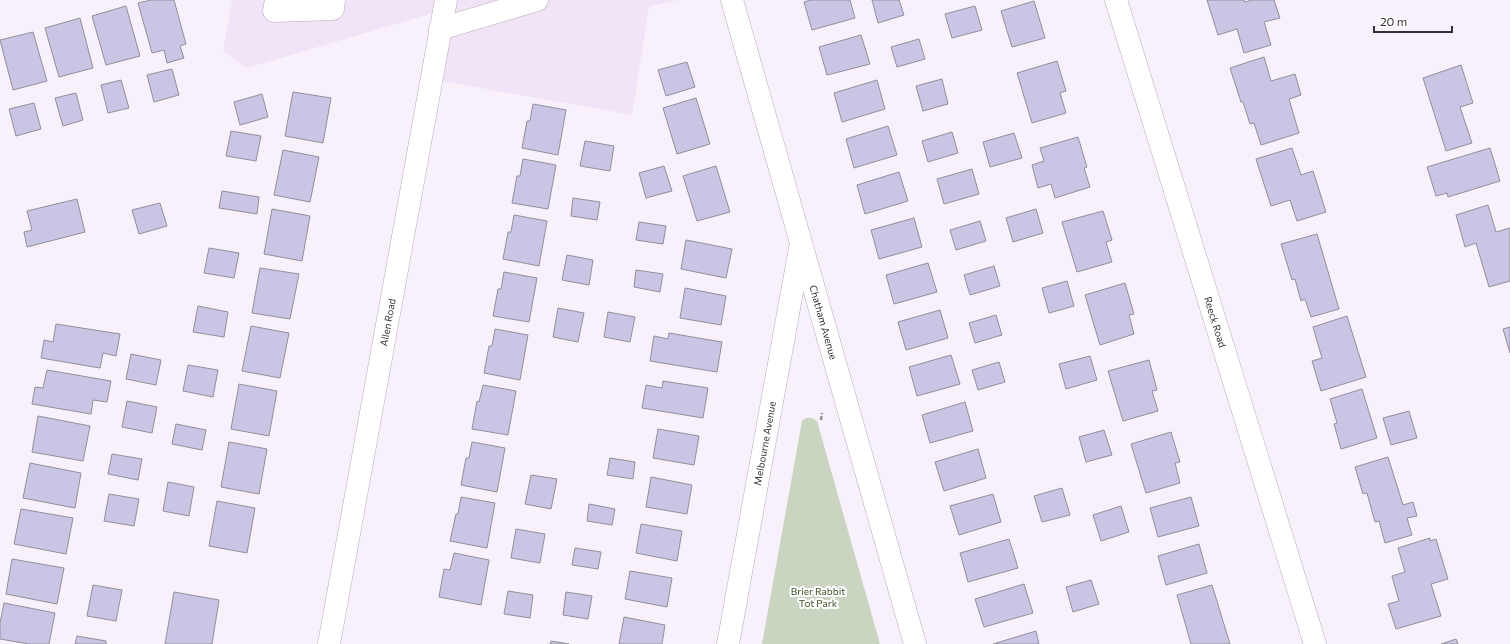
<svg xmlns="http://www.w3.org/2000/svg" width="1510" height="644" font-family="Commissioner,sans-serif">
  <rect width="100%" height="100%" fill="#f8f0fb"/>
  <!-- commercial -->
  <path fill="#f2e4f7" d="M232,0h446l-29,7 -17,108 -201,-36 12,-69 -196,58 -24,-16z"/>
  <!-- green -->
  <path fill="#c9d5c1" d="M806,418h6l5,3 63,223h-118l40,-223z"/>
  <!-- building -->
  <g fill="#cbc5e5" stroke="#918f9a">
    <path d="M151,0h23l12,44 -6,2 4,12 -17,5 -3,-13 -12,3 -14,-50z"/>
    <path d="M810,0h40l5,18 -43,12 -8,-28z"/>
    <path d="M872,0h27l5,15 -26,8z"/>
    <path d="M1207,0h37l1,2 7,-2h22l6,18 -16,4 7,23 -27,8 -7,-24 -19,6z"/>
    <path d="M1034,1l11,37 -33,9 -11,-36z"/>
    <path d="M126,6l14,50 -34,9 -14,-49z"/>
    <path d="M975,6l7,24 -30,8 -7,-24z"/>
    <path d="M80,18l13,50 -34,9 -14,-49z"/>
    <path d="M33,32l14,49 -34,9 -13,-50z"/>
    <path d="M861,35l9,29 -43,11 -8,-28z"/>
    <path d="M919,39l6,20 -28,8 -6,-20z"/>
    <path d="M1264,57l7,24 24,-7 6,21 -12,4 10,34 -38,12 -7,-22 -4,1 -7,-22h-2l-11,-34z"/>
    <path d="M1057,61l9,30 -6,2 6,20 -34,10 -15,-50z"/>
    <path d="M687,62l8,25 -29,9 -8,-26z"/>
    <path d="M1461,65l12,38 -13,4 12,36 -26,8 -23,-73z"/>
    <path d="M172,69l7,26 -25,7 -7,-27z"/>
    <path d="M942,79l6,25 -25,7 -7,-25z"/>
    <path d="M121,80l8,28 -21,5 -7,-28z"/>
    <path d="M877,80l8,29 -43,13 -8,-29z"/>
    <path d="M293,92l38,6 -8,45 -38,-7z"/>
    <path d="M76,93l7,27 -20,6 -8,-28z"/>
    <path d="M262,94l6,23 -28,8 -6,-23z"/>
    <path d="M696,98l14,46 -33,10 -14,-46z"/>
    <path d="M34,103l7,26 -25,7 -7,-27z"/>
    <path d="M533,104l33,6 -8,45 -36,-7 5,-27h3z"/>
    <path d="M888,126l9,29 -43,13 -8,-29z"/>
    <path d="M231,131l30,5 -5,25 -30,-5z"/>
    <path d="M952,132l6,21 -30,9 -6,-21z"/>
    <path d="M1014,133l8,25 -32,9 -7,-25z"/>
    <path d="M1078,137l9,30 -3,1 6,19 -35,11 -4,-14 -13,4 -6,-23 12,-4 -4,-13z"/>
    <path d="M585,141l29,5 -4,25 -30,-5z"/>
    <path d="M1292,148l9,27 12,-4 13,41 -29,9 -7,-21 -19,6 -15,-47z"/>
    <path d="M1490,148l10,33 -52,16 -1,-4 -11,3 -9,-29z"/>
    <path d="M283,150l36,7 -9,45 -36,-7z"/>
    <path d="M523,159l33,6 -8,44 -36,-6 5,-27h3z"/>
    <path d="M664,166l8,25 -26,7 -7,-25z"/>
    <path d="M716,166l14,46 -33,9 -14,-45z"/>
    <path d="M972,169l7,25 -35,10 -7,-25z"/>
    <path d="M899,172l9,29 -43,13 -8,-29z"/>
    <path d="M222,191l37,6 -2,17 -38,-6z"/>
    <path d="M573,198l27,4 -3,18 -26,-4z"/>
    <path d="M77,199l8,33 -58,15 -3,-15 8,-2 -5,-19z"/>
    <path d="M160,203l7,23 -28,8 -7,-24z"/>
    <path d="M1488,205l8,27 14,-4v53l-21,6 -13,-44 -11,4 -9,-32z"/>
    <path d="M272,209l38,7 -8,45 -38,-7z"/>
    <path d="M1036,209l7,24 -30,9 -7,-24z"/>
    <path d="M1103,211l9,29 -6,2 6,20 -35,10 -15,-50z"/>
    <path d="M514,215l33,6 -8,45 -36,-7 5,-27h3z"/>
    <path d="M914,218l8,29 -43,12 -8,-29z"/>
    <path d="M980,221l6,20 -30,9 -6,-20z"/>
    <path d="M639,222l27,4 -3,18 -27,-4z"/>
    <path d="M1317,234l22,75 -28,8 -6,-18 -4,2 -6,-22 -3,1 -11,-36z"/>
    <path d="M686,240l46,9 -6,29 -45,-9z"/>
    <path d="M209,248l30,5 -5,25 -30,-5z"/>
    <path d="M567,255l26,5 -4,25 -27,-5z"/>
    <path d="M928,263l9,29 -43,12 -8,-29z"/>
    <path d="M994,266l6,20 -30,9 -6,-20z"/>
    <path d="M260,268l39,6 -9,45 -38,-6z"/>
    <path d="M636,270l27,4 -3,18 -26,-5z"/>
    <path d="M504,272l33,6 -8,44 -36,-6 5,-27h3z"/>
    <path d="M1067,281l7,25 -25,7 -7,-25z"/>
    <path d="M1125,283l9,31 -5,1 5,19 -34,11 -15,-50z"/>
    <path d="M685,288l41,8 -5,29 -41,-7z"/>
    <path d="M198,306l30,6 -4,25 -31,-5z"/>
    <path d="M558,308l26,5 -6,29 -25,-5z"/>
    <path d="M940,310l8,28 -42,12 -8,-28z"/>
    <path d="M608,312l27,5 -5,25 -26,-5z"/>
    <path d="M996,315l6,20 -27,8 -6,-20z"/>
    <path d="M1347,316l19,61 -45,14 -9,-30 10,-3 -9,-31z"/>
    <path d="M56,324l64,10 -4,22 -13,-3 -3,15 -59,-10 3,-18 9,2z"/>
    <path d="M251,326l38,7 -9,45 -38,-7z"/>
    <path d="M1510,327v26l-7,-24z"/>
    <path d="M495,329l33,6 -8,45 -36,-7 5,-27h3z"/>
    <path d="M669,333l53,9 -5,30 -67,-11 4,-25 14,3z"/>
    <path d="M131,354l30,6 -5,25 -30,-6z"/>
    <path d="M951,355l9,29 -43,12 -8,-29z"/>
    <path d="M1090,356l7,24 -31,9 -7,-25z"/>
    <path d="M1149,360l8,30 -5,1 6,20 -35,10 -15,-50z"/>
    <path d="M999,362l6,20 -27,8 -6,-20z"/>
    <path d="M188,365l30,5 -5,27 -30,-6z"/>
    <path d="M47,370l64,11 -4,21 -14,-2 -2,14 -59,-10 3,-17 8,1z"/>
    <path d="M663,381l45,7 -5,30 -61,-10 4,-23 16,3z"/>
    <path d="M239,384l38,7 -8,45 -38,-7z"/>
    <path d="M483,385l33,6 -8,44 -36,-6 5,-28 2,1z"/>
    <path d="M1362,389l15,49 -36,11 -7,-25 3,-1 -7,-24z"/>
    <path d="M127,401l30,6 -5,26 -30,-6z"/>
    <path d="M965,402l8,29 -43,12 -8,-28z"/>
    <path d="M1409,411l8,27 -26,7 -8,-27z"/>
    <path d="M38,416l52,10 -7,35 -51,-9z"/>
    <path d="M176,424l30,6 -4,20 -30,-6z"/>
    <path d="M658,429l41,7 -5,29 -41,-7z"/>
    <path d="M1104,430l8,25 -26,7 -7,-25z"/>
    <path d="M1171,432l9,30 -5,1 5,20 -34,10 -15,-49z"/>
    <path d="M229,442l38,7 -8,45 -38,-7z"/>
    <path d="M472,442l33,6 -8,44 -36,-7 5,-27h3z"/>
    <path d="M978,449l8,29 -42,13 -9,-29z"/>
    <path d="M112,454l30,5 -4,21 -30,-6z"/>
    <path d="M1388,457l15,48 10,-3 4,14 -10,2 5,17 -27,8 -6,-22 -4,1 -8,-29 -4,1 -8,-27z"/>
    <path d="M610,458l25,4 -2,17 -26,-4z"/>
    <path d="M30,463l51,10 -6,35 -52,-10z"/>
    <path d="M531,475l26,4 -6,30 -26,-5z"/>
    <path d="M651,477l41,8 -5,29 -41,-7z"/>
    <path d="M168,482l26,5 -5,29 -26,-5z"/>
    <path d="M1062,488l8,27 -28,7 -8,-26z"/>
    <path d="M109,494l30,5 -5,27 -30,-5z"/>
    <path d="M993,494l8,28 -42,13 -9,-29z"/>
    <path d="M461,497l34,6 -8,45 -37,-7 6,-27h2z"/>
    <path d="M1191,497l8,29 -41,11 -8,-29z"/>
    <path d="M217,501l38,7 -8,45 -38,-7z"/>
    <path d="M589,504l26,5 -3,16 -25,-4z"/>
    <path d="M1121,506l8,26 -28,9 -8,-26z"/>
    <path d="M21,509l52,9 -7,36 -52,-10z"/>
    <path d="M641,524l41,7 -5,30 -41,-8z"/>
    <path d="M516,529l29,5 -5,29 -29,-5z"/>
    <path d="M1430,538v3l6,-2 12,40 -17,5 10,32 -45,13 -8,-25 11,-3 -7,-25 13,-4 -7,-24z"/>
    <path d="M1009,539l9,29 -50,14 -8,-29z"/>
    <path d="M1199,544l8,29 -41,12 -8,-29z"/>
    <path d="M575,548l26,4 -3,17 -26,-4z"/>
    <path d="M454,553l35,7 -8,45 -42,-8 5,-28 6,1z"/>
    <path d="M12,559l52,9 -7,36 -51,-10z"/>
    <path d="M630,571l42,7 -5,29 -42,-8z"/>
    <path d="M1091,580l8,24 -26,8 -7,-25z"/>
    <path d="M1024,584l9,29 -49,14 -9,-28z"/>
    <path d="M93,585l29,5 -6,31 -29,-5z"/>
    <path d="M1212,585l18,59h-39l-14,-49z"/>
    <path d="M508,591l25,4 -3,23 -26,-4z"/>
    <path d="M174,592l45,8 -7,44h-47z"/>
    <path d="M566,592l26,4 -4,23 -25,-4z"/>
    <path d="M4,603l51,10 -6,31h-20l-29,-5v-16z"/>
    <path d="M624,617l41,8 -3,19h-43z"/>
    <path d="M1036,631l3,13h-46z"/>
    <path d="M77,636l29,5v3h-31z"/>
    <path d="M1456,639l2,5h-17z"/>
    <path d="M551,641l18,3h-19z"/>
  </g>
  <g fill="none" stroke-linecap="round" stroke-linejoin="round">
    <defs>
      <g id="minor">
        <path d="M276,0l-2,11 59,-2 1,-9"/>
        <path id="s1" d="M732,0l183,644"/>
        <path id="s2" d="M1116,0l199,644"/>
        <path d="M440,29l97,-29"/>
        <path id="s3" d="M728,644l72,-396"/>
      </g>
      <g id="major">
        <path id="s4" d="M329,644l117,-644"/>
      </g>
    </defs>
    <!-- minor casing -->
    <use href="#minor" stroke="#b4acb7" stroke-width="23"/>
    <!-- major casing -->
    <use href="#major" stroke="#b4acb7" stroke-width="23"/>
    <!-- path -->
    <path stroke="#948f97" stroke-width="2.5" stroke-dasharray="4 2" stroke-linecap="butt" d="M821,420l1,-7"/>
    <!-- minor -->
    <use href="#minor" stroke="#fff" stroke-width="22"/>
    <!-- major -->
    <use href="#major" stroke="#fff" stroke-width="22"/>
  </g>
  <g text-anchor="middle" stroke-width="4" stroke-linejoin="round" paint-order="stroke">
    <!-- street labels -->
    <g font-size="10" fill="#333035" stroke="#fff">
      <text dy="4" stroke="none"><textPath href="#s4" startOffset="327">Allen Road</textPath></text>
      <text dy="4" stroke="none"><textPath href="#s1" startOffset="335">Chatham Avenue</textPath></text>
      <text dy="4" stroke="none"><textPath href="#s2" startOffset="337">Reeck Road</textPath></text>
      <text dy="4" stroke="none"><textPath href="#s3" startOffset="204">Melbourne Avenue</textPath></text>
    </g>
    <!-- park labels -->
    <g font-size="10" fill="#395124" stroke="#fff">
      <text x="818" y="595">Brier Rabbit<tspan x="818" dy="12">Tot Park</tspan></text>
    </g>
  </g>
  <!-- scale -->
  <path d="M1374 26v6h78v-6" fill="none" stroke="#333035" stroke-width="2"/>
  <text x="1380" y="26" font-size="12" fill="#333035" stroke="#ffffff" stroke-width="3" paint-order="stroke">20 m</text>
</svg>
